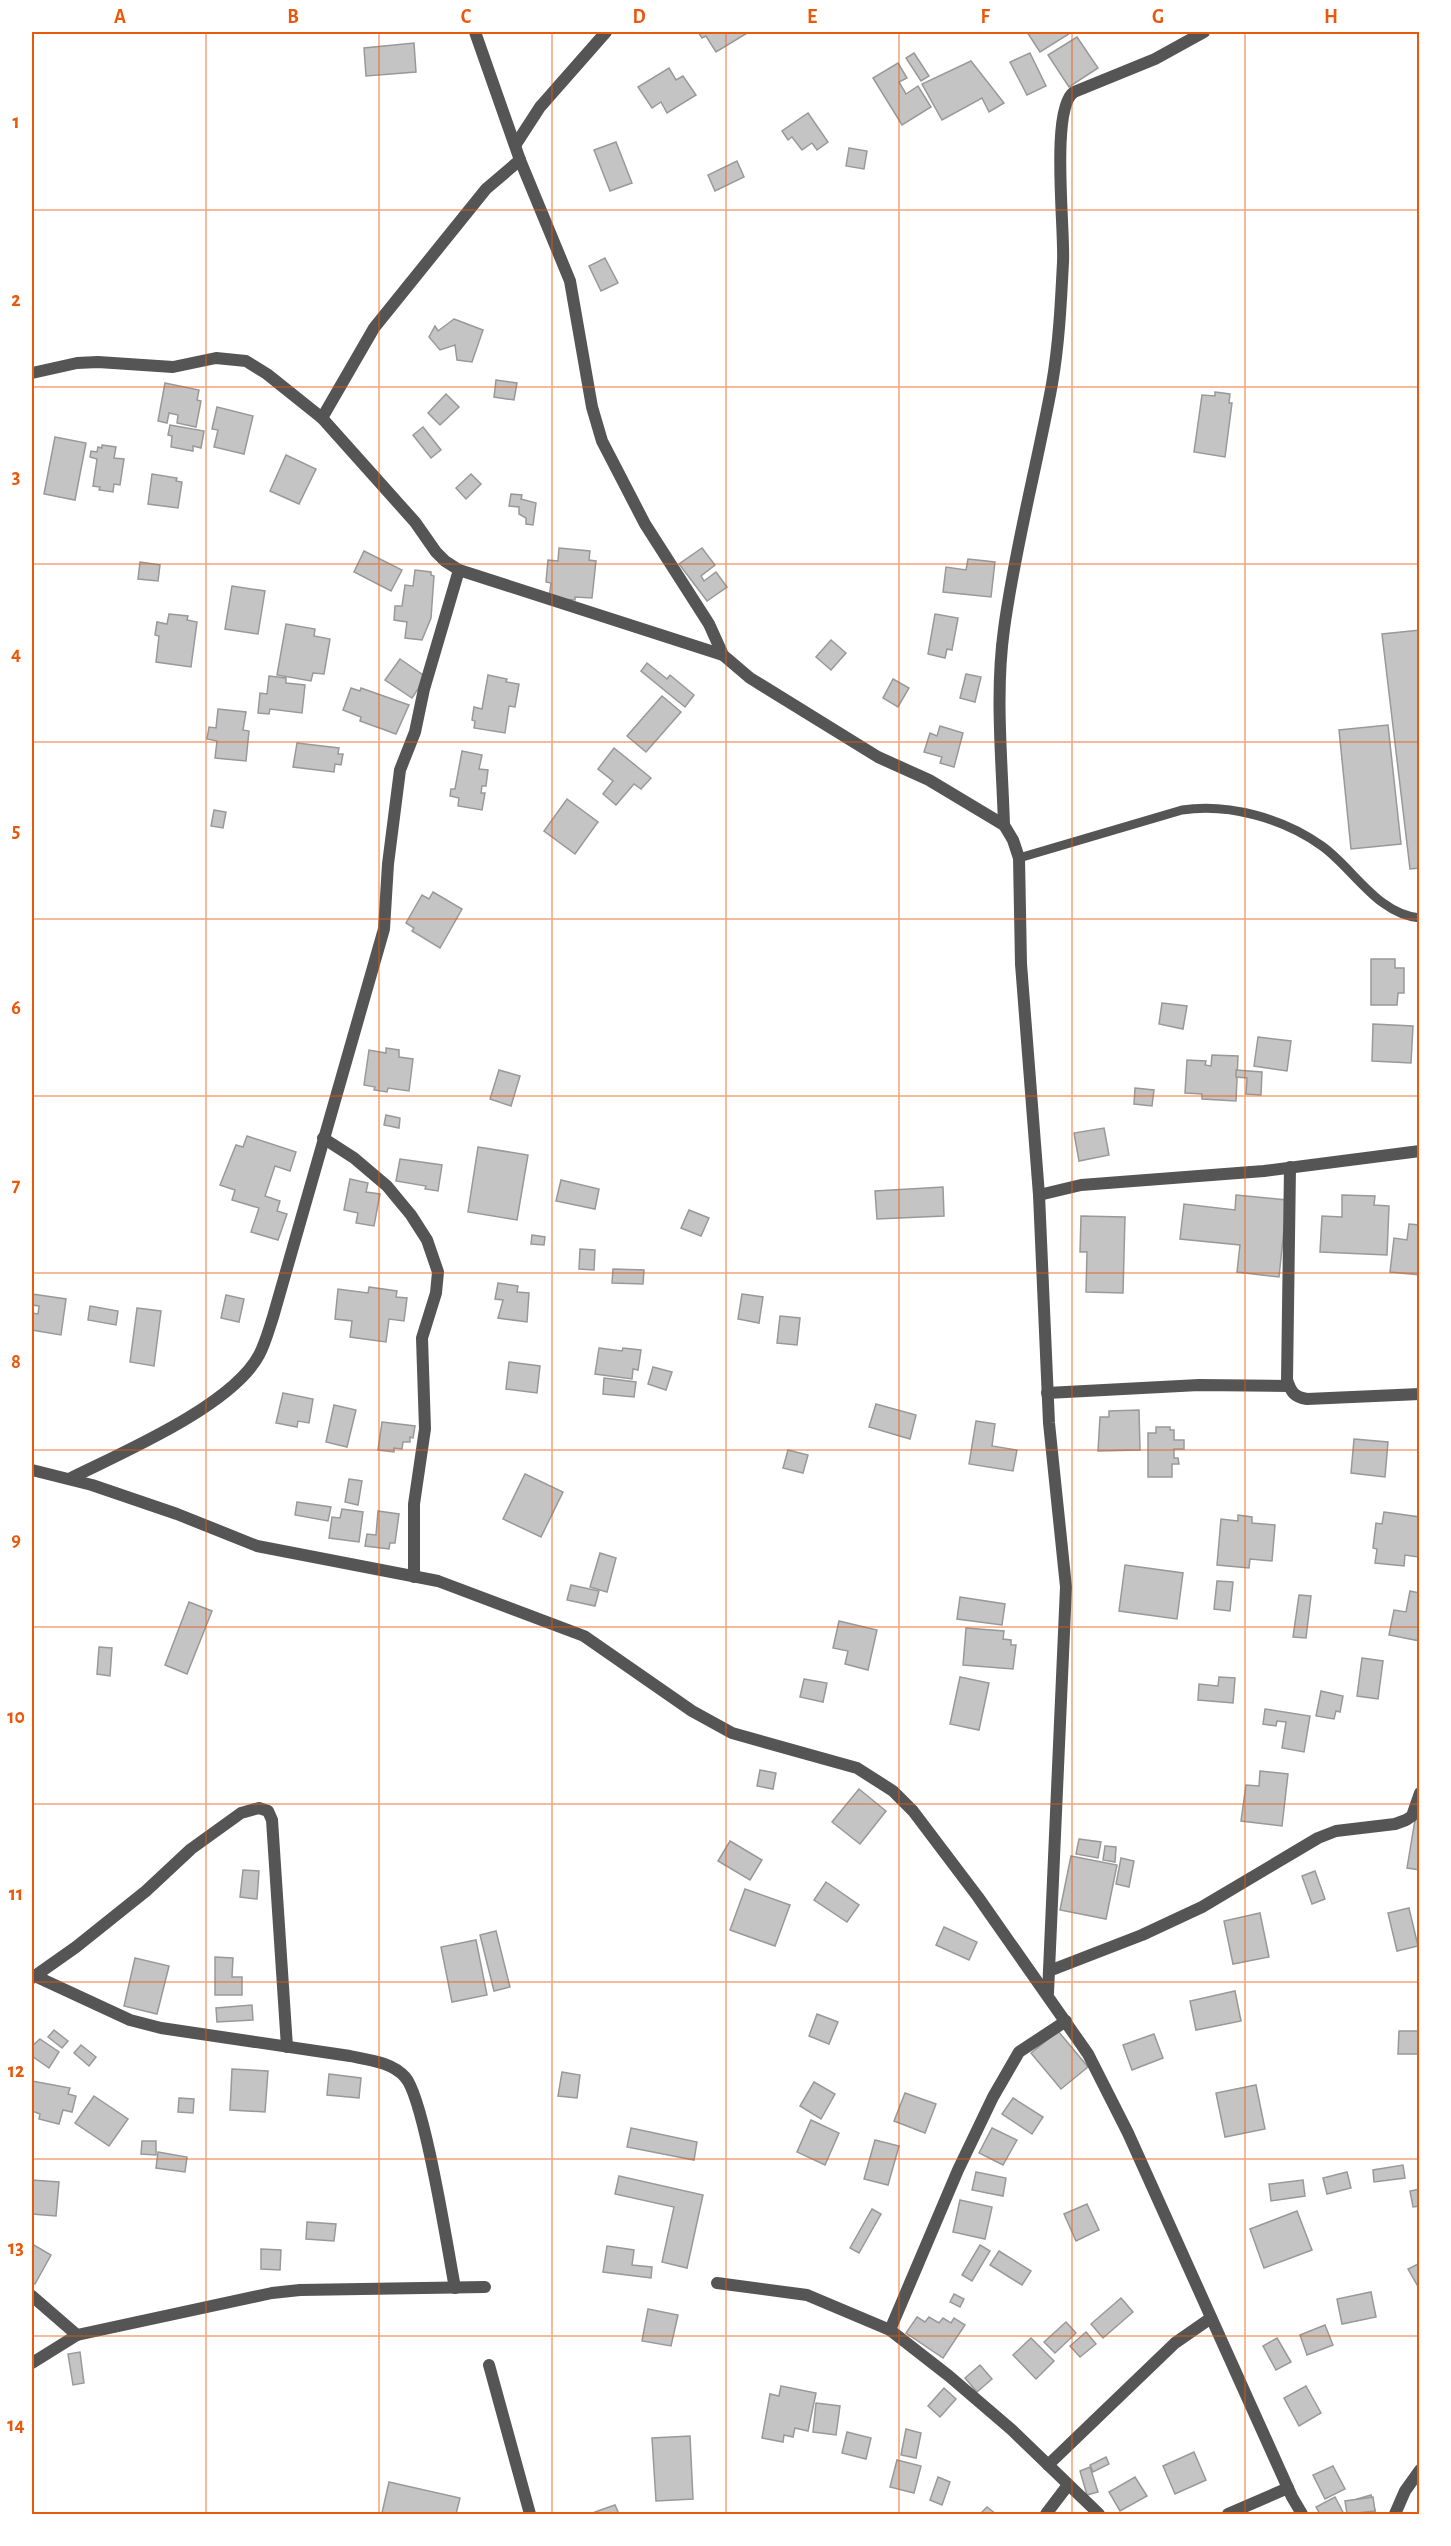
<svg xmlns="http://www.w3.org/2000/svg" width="1451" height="2546" font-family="'Alegreya Sans',sans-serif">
  <rect width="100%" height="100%" fill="#fff"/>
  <!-- building -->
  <g fill="#c4c4c4" stroke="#999" stroke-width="1.5">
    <path d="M698,32h51l-33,20 -10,-16 -4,2z"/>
    <path d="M1027,32h45l-32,20z"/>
    <path d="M1077,37l21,31 -29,19 -21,-32z"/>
    <path d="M414,43l2,29 -50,4 -2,-28z"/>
    <path d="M914,53l15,23 -8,5 -15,-23z"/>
    <path d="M1030,53l16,33 -19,9 -17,-33z"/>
    <path d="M971,61l33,42 -15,9 -7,-14 -40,22 -20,-36z"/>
    <path d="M898,63l9,15 -8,4 7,12 12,-8 13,21 -29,18 -29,-47z"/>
    <path d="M669,68l7,12 7,-4 13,19 -29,18 -6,-11 -9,6 -14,-21z"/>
    <path d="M808,113l20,29 -11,8 -5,-7 -10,7 -10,-13 -4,3 -6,-9z"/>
    <path d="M616,142l16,41 -22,8 -16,-41z"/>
    <path d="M849,148l18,3 -3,18 -18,-3z"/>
    <path d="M737,161l7,16 -29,14 -7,-16z"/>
    <path d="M605,258l13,25 -17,8 -12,-25z"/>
    <path d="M454,319l29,11 -11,32 -15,-2 -2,-15 -15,5 -11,-13 6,-11 3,5z"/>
    <path d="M496,380l21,3 -3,17 -20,-3z"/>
    <path d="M165,383l34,7 -2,10 4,1 -5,26 -19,-4 1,-8 -9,-2 -2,10 -9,-2z"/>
    <path d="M1215,392l15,2 -1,9h3l-7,54 -31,-5 8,-57 13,1z"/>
    <path d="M446,394l13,13 -19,18 -12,-12z"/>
    <path d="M217,407l36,9 -9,38 -30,-7 4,-17 -6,-1z"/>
    <path d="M170,425l34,6 -3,17 -8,-2v5l-22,-4 1,-11 -4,-1z"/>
    <path d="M423,427l18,23 -10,8 -18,-23z"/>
    <path d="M55,437l31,6 -11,57 -31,-6z"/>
    <path d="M102,445l14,2 -2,11 10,1 -4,26 -6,-1 -1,8 -14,-2 1,-3 -7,-1 4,-27 -7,-2 1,-6 6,1 1,-5 4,1z"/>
    <path d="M286,455l30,14 -17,35 -29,-13z"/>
    <path d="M152,474l25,4 -1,3 6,1 -4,26 -30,-4z"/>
    <path d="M471,474l10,10 -15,15 -10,-11z"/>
    <path d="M511,494l11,1 -1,4 15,4 -3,22 -7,-1v-6l-7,-4v-7l-10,-1z"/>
    <path d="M559,548l31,3 -1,9 7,1 -4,37 -17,-1v3l-26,-2 2,-15 -5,-1 2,-22 10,1z"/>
    <path d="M702,548l13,17 -14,11 3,5 12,-9 11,15 -20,14 -28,-37z"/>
    <path d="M364,551l38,19 -11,21 -37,-19z"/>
    <path d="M968,559l27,3 -4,35 -48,-5 3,-25 20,3z"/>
    <path d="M140,562l20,3 -2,16 -20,-2z"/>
    <path d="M415,570l16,2v3l3,1 -3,42 -9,22 -17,-2 2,-16 -13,-2 1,-14h7l3,-21 8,1z"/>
    <path d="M232,586l33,5 -7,43 -33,-5z"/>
    <path d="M169,614l19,2 -1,4 10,2 -6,45 -35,-5 3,-26 -4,-1 2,-13 10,2z"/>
    <path d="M935,614l23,4 -6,32 -5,-1 -2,9 -17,-4z"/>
    <path d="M286,624l29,5 -1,7 16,3 -6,35 -11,-1 -2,8 -34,-6z"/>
    <path d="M1420,630v238l-10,1 -28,-235z"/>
    <path d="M831,640l15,13 -15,17 -15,-13z"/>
    <path d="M400,659l26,18 -14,21 -27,-18z"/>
    <path d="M647,663l20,16 3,-4 24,20 -9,12 -44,-36z"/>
    <path d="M966,674l15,3 -6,25 -15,-4z"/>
    <path d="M488,675l19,4 -1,3 13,2 -4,23 -6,-1 -4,27 -31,-5 1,-7 -3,-1 2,-13 8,2z"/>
    <path d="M269,676l17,2v5l19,2 -3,28 -32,-4 -1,5 -11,-1 2,-20 7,1z"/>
    <path d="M893,679l16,9 -11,19 -15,-9z"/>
    <path d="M351,688l9,3 1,-3 48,17 -13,29 -36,-13 1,-4 -18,-7z"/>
    <path d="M662,696l19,16 -35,40 -19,-16z"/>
    <path d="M218,709l28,3 -3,18 6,1 -3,30 -31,-3 2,-17 -10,-2 2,-12 7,1z"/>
    <path d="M1388,725l13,119 -50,5 -12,-119z"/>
    <path d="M940,726l23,7 -9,34 -14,-4 2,-6 -18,-5 6,-19 7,3z"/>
    <path d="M297,743l42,5 -1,6h5l-2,11 -6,-1 -1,8 -41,-5z"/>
    <path d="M614,748l37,30 -10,11 -7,-5 -18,21 -13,-11 10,-13 -15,-12z"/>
    <path d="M462,751l20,4 -3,14 9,1 -2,16h-4l-1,7h4l-3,17 -24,-4 1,-8 -9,-2 1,-7h4z"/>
    <path d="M567,799l31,23 -23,32 -31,-23z"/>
    <path d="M214,810l12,2 -3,16 -12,-2z"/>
    <path d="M433,892l29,17 -22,39 -28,-17 2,-3 -8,-5 16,-28 7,4z"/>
    <path d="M1371,959h24v9h9v25h-6l-1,12h-26z"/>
    <path d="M1162,1003l25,3 -4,23 -24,-5z"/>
    <path d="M1373,1024l40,2 -2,37 -39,-2z"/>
    <path d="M1258,1037l33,4 -4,30 -33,-5z"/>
    <path d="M386,1048l13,2v7l14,2 -4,32 -21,-3 -1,4 -13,-2 1,-3 -11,-2 5,-35 17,3z"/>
    <path d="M1212,1055l26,1 -2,45 -34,-2v-5l-17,-1 2,-33 19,1 -1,4 6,1z"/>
    <path d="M499,1070l21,6 -9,30 -21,-7z"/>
    <path d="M1236,1070l26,2 -1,23 -15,-1 1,-16 -11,-1z"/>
    <path d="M1135,1088l19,2 -2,16 -18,-2z"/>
    <path d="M386,1115l14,3 -1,10 -15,-3z"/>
    <path d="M1104,1128l5,27 -30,6 -5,-28z"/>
    <path d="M247,1136l49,16 -6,19 -15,-5 -10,30 15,5 -3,10 10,3 -9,26 -27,-8 8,-24 -27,-8 3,-10 -15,-5 16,-40 7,2z"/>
    <path d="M478,1147l50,8 -11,65 -49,-8z"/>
    <path d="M400,1159l42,6 -4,26 -13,-2 1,-3 -30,-5z"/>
    <path d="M350,1179l18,4 -2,9 14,2 -6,32 -18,-3 2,-10 -14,-3z"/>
    <path d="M561,1180l38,9 -4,20 -39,-8z"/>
    <path d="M943,1187l1,29 -67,3 -2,-28z"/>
    <path d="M1236,1195l51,5 -8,77 -42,-5 3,-27 -60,-6 4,-35 51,6z"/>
    <path d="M1342,1195l33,1 -1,9 15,1 -2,49 -67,-3 2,-36 20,1z"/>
    <path d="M689,1210l20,8 -8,18 -20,-8z"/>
    <path d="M1081,1216l44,1 -2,76 -37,-1 1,-40h-7z"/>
    <path d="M1409,1224l11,1v50l-30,-3 4,-34 13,2z"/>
    <path d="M532,1235l13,2 -1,8 -13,-1z"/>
    <path d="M580,1249l15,1 -1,20 -15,-1z"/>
    <path d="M613,1269l31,1 -1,14 -31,-1z"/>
    <path d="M498,1283l20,3 -1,6 12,1 -2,29 -29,-4 5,-18 -8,-1z"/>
    <path d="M369,1287l28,4 -1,6 11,1 -3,23 -15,-2 -3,23 -36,-5 2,-16 -17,-2 3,-30 30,4z"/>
    <path d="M32,1294l34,5 -5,36 -29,-5v-17l6,1 1,-8 -7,-1z"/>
    <path d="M742,1294l21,3 -4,26 -21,-4z"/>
    <path d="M226,1295l18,4 -5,23 -18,-4z"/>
    <path d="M90,1306l28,5 -2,14 -28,-5z"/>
    <path d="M137,1308l24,3 -7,55 -24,-4z"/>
    <path d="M780,1316l20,2 -3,27 -20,-2z"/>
    <path d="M599,1348l23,3 1,-3 18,2 -3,20 -5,-1 -1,10 -37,-5z"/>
    <path d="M509,1362l31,4 -3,27 -31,-4z"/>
    <path d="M653,1367l19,5 -6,18 -18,-6z"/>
    <path d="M604,1378l32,4 -2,15 -31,-3z"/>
    <path d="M283,1393l30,6 -4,24 -11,-2 -1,6 -21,-4z"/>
    <path d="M876,1404l40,11 -6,24 -41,-12z"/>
    <path d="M334,1405l22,5 -9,37 -21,-5z"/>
    <path d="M1139,1410l1,40 -42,1 2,-34h9v-6z"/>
    <path d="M976,1421l19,3 -3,22 25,4 -4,21 -44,-7z"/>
    <path d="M382,1422l33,4 -2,12 -3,-1v5h-7l-1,7 -8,-1v4l-16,-2z"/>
    <path d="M1156,1427h14v3h4v10h10v9h-10v9h4l1,6h-7v13h-24v-44h8z"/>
    <path d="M1354,1439l34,3 -3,35 -34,-4z"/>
    <path d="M788,1450l20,5 -5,18 -20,-5z"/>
    <path d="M525,1474l38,18 -22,45 -38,-18z"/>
    <path d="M349,1479l13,2 -4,24 -13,-3z"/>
    <path d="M297,1502l34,5 -3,14 -33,-6z"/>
    <path d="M342,1509l21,3 -4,30 -30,-4 3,-21 8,1z"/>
    <path d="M378,1511l21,3 -4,29h-5l-1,6 -24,-3 2,-12 9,1z"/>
    <path d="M1384,1512l36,5 -2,40 -13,-2 -1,11 -29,-3 2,-14 -4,-1 3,-25 6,1z"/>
    <path d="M1238,1515l14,2v6l23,2 -3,36 -22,-2 -1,9 -32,-3 4,-46 17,2z"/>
    <path d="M600,1553l16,5 -9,34 -17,-5z"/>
    <path d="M1125,1565l58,8 -6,46 -58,-8z"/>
    <path d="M1217,1581l16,1 -3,29 -16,-2z"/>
    <path d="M571,1585l28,6 -4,15 -28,-6z"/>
    <path d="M1410,1591l10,2v48l-31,-6 5,-25 12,2z"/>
    <path d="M1299,1595l12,1 -5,42 -13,-1z"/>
    <path d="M960,1597l45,7 -3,21 -45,-6z"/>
    <path d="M189,1602l23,9 -25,63 -22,-9z"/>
    <path d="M839,1621l38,9 -9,40 -23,-6 3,-13 -15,-3z"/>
    <path d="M966,1628l38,3 -1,8 8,1v5h5l-3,24 -50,-4z"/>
    <path d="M99,1647l13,1 -2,28 -13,-2z"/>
    <path d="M1362,1658l21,3 -5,38 -21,-3z"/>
    <path d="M960,1677l29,6 -10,47 -29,-6z"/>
    <path d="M1219,1677l16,1 -2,25 -35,-3 1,-16 19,2z"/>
    <path d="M804,1679l23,4 -4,19 -23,-5z"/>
    <path d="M1321,1691l22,5 -3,16 -4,-1 -2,8 -18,-3z"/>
    <path d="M1265,1709l45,7 -6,36 -22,-4 4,-26 -9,-1 -1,5 -13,-2z"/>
    <path d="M760,1770l16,3 -3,16 -16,-3z"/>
    <path d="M1260,1771l28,3 -6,52 -41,-5 5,-36 13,1z"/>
    <path d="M859,1789l27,22 -26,33 -28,-22z"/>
    <path d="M1416,1814l4,1v55l-13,-2z"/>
    <path d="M1079,1839l22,3 -3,16 -22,-4z"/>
    <path d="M730,1841l32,19 -12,20 -32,-19z"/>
    <path d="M1105,1846l11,1 -1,15 -12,-2z"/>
    <path d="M1071,1856l46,9 -11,54 -46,-9z"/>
    <path d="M1121,1858l13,3 -5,26 -13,-3z"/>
    <path d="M243,1870l16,1 -2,28 -17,-2z"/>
    <path d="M1315,1871l10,28 -13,5 -10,-28z"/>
    <path d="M826,1882l33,23 -12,17 -33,-22z"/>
    <path d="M745,1889l45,16 -15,41 -45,-16z"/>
    <path d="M1409,1908l9,38 -21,5 -9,-38z"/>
    <path d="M1260,1913l9,44 -36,7 -9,-43z"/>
    <path d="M944,1927l33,15 -8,18 -33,-15z"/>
    <path d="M496,1931l14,56 -16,4 -14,-56z"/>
    <path d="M476,1940l11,55 -35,7 -11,-55z"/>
    <path d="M215,1957l18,1 -1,19h10v18h-27z"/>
    <path d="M135,1958l34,8 -12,48 -33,-8z"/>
    <path d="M1235,1991l6,30 -45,9 -6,-29z"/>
    <path d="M252,2005l1,15 -36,2 -1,-14z"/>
    <path d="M817,2014l21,8 -9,22 -20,-8z"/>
    <path d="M54,2030l14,11 -6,7 -14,-11z"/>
    <path d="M1058,2031l30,36 -27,22 -30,-36z"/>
    <path d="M1399,2031h21v23h-22z"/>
    <path d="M1154,2034l9,24 -31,12 -9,-25z"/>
    <path d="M40,2039l19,13 -10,16 -17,-12v-10z"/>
    <path d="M81,2045l15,12 -7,9 -15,-13z"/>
    <path d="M232,2069l36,2 -3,41 -35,-2z"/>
    <path d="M562,2072l18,3 -3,23 -19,-2z"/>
    <path d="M329,2074l32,4 -2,20 -32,-3z"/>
    <path d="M32,2081l38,7 -2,6 8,2 -4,16 -9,-2 -4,14 -20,-5 1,-5 -8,-3z"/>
    <path d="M814,2082l21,12 -14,25 -21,-13z"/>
    <path d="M1256,2085l9,44 -40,8 -9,-44z"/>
    <path d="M905,2093l31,11 -11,29 -31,-12z"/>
    <path d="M94,2096l34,23 -19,27 -34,-23z"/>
    <path d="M179,2098l15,1 -1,14 -15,-1z"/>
    <path d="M1013,2098l30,19 -11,17 -30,-20z"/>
    <path d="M811,2120l28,13 -14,32 -28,-13z"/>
    <path d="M631,2128l66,14 -3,18 -67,-13z"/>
    <path d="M992,2128l25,12 -14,25 -24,-12z"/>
    <path d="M875,2140l24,6 -11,39 -24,-6z"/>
    <path d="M142,2141h14v14l-15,-1z"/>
    <path d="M158,2152l29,5 -2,15 -29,-4z"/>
    <path d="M1403,2165l2,13 -31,4 -1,-12z"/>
    <path d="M976,2172l30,6 -3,18 -31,-6z"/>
    <path d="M1347,2172l4,16 -24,6 -4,-16z"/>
    <path d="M619,2176l84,19 -16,73 -25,-6 12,-55 -59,-13z"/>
    <path d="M32,2180l27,2 -3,34 -24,-2z"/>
    <path d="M1303,2180l2,16 -34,5 -2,-17z"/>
    <path d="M1420,2189v17l-7,1 -3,-16z"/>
    <path d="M960,2200l32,7 -7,32 -32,-7z"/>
    <path d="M1087,2204l12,26 -23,11 -12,-27z"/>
    <path d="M872,2209l9,5 -22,39 -9,-5z"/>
    <path d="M1297,2211l15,39 -48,18 -14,-39z"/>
    <path d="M307,2222l29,2 -2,17 -28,-2z"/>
    <path d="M32,2244l19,11 -16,29 -3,-2z"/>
    <path d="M980,2245l10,6 -18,30 -10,-6z"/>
    <path d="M607,2246l27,4 -2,15 20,2 -1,11 -48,-6z"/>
    <path d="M261,2249l20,1 -1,20 -19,-1z"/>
    <path d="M999,2251l32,20 -9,14 -32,-20z"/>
    <path d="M1420,2263v27l-12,-21z"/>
    <path d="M1371,2292l5,25 -34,7 -5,-25z"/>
    <path d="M954,2294l10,5 -4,8 -10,-5z"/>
    <path d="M1121,2298l12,14 -30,26 -12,-14z"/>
    <path d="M648,2309l30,6 -7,31 -29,-5z"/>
    <path d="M917,2317l8,5 4,-5 10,6 4,-5 8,5 3,-5 11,7 -22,33 -37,-25z"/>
    <path d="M1066,2322l10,11 -21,20 -11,-11z"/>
    <path d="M1325,2325l8,20 -26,10 -7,-20z"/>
    <path d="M1086,2332l10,12 -16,13 -10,-11z"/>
    <path d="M1031,2338l23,23 -18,18 -23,-24z"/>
    <path d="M1277,2338l14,24 -15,8 -13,-24z"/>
    <path d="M80,2352l4,31 -11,2 -5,-31z"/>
    <path d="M980,2365l12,14 -15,13 -12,-14z"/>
    <path d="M781,2386l35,7 -8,38 -13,-3 -2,9 -9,-2 -1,7 -21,-4 8,-44 9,2z"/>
    <path d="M1306,2386l15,27 -22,13 -15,-28z"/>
    <path d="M944,2388l12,11 -16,18 -12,-11z"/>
    <path d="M816,2403l24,3 -4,29 -23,-3z"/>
    <path d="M906,2429l15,4 -5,25 -15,-3z"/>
    <path d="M847,2432l24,6 -5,21 -24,-6z"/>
    <path d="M690,2436l3,63 -37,2 -4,-63z"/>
    <path d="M1194,2452l12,28 -31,14 -12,-28z"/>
    <path d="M1106,2457l3,7 -16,8 -3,-7z"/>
    <path d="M897,2460l24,6 -7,27 -24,-6z"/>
    <path d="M1333,2466l12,23 -20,10 -12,-24z"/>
    <path d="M1090,2467l8,25 -11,3 -7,-24z"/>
    <path d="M938,2477l12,5 -8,23 -12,-5z"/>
    <path d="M1135,2477l12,19 -27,15 -11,-19z"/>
    <path d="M389,2482l71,16 -4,16 -74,-1z"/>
    <path d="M1371,2495l5,19h-14l-5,-15z"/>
    <path d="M1335,2497l9,17h-24l-4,-7z"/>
    <path d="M1373,2497l2,14 -28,3 -2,-13z"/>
    <path d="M615,2505l4,9h-23l-1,-2z"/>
    <path d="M987,2507l9,7h-16z"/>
  </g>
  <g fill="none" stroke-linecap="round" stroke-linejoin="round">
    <!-- service -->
    <path stroke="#555" stroke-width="9" d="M1019,858l163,-48c46,-7 101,8 140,36 31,22 56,69 98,72"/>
    <!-- minor -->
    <g stroke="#555" stroke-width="12">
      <path d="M475,32l45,128 50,121 22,126 10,34 43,83 64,100 14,31 27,23 128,79 51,23 75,45 9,15 6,18 2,106 18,231 10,228 17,164 -18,406"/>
      <path d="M516,144l24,-37 66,-75"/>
      <path d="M32,373l45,-10 21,-1 75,5 43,-9 30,3 21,13 55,44 93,104 21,30 9,9 14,9 264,85"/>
      <path d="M322,418l52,-90 112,-139 34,-29"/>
      <path d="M1004,825c-2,-65 -9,-131 0,-196 11,-82 33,-163 48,-245 7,-40 9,-82 11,-122 2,-31 -13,-154 11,-170l81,-33 49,-27"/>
      <path d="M323,1138l31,20 33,28 24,29 16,25 11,32 -2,21 -14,45 3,91 -11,75v73"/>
      <path d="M1290,1167l-3,213c4,12 7,17 20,19l113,-5"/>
      <path d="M1039,1195l42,-10 183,-14 156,-20"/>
      <path d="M1047,1393l152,-8 90,1"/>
      <path d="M32,1470l60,15 85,29 80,32 181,35 146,55 108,75 40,22 125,35 36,23 20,20 65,86 110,157 40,79 164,364 10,17"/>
      <path d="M69,1479c52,-26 163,-73 190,-124 6,-11 10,-26 14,-38l111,-388 4,-65 12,-94 15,-38 9,-43 35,-119"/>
      <path d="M1049,1971l93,-36 60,-28 116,-69 18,-7 59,-7 11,-4 6,-4 8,-23"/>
      <path d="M35,1976l95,44 31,8 189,28c19,4 42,6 55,21 19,20 43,174 50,211"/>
      <path d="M32,1978l44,-31 70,-56 45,-42 50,-36 18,-5 9,3 4,9 15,227"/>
      <path d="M717,2283l90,12 83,35 59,46 63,54 87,84"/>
      <path d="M32,2296l45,39"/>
      <path d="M890,2330l68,-160 35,-73 26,-45 47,-31"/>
      <path d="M32,2363l45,-28 195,-42 28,-3 185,-3"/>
      <path d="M489,2365l41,149"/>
      <path d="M1048,2465l127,-122 36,-25"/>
      <path d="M1046,2514l22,-29"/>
      <path d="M1228,2514l60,-26"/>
      <path d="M1395,2514l10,-23 15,-21"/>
    </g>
  </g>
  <!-- grid -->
  <path fill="none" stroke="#e8590c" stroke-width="1.5" stroke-opacity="0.55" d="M206,32v2482M379,32v2482M552,32v2482M726,32v2482M899,32v2482M1072,32v2482M1245,32v2482M32,210h1388M32,387h1388M32,564h1388M32,742h1388M32,919h1388M32,1096h1388M32,1273h1388M32,1450h1388M32,1627h1388M32,1804h1388M32,1982h1388M32,2159h1388M32,2336h1388"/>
  <!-- border -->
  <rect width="1451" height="2546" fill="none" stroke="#ffffff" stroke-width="66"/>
  <rect x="33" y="33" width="1385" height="2480" fill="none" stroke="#e8590c" stroke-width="2"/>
  <g font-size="20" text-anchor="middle" font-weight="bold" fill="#e8590c">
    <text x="120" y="23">A</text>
    <text x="293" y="23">B</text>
    <text x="466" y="23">C</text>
    <text x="639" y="23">D</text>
    <text x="812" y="23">E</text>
    <text x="985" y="23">F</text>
    <text x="1158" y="23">G</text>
    <text x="1331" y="23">H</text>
    <text x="16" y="128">1</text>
    <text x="16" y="306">2</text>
    <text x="16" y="483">3</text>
    <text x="16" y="660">4</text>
    <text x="16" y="837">5</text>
    <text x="16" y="1014">6</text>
    <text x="16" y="1191">7</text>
    <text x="16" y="1368">8</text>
    <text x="16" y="1546">9</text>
    <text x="16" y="1723">10</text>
    <text x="16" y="1900">11</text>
    <text x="16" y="2077">12</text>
    <text x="16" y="2254">13</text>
    <text x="16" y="2431">14</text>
  </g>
</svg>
